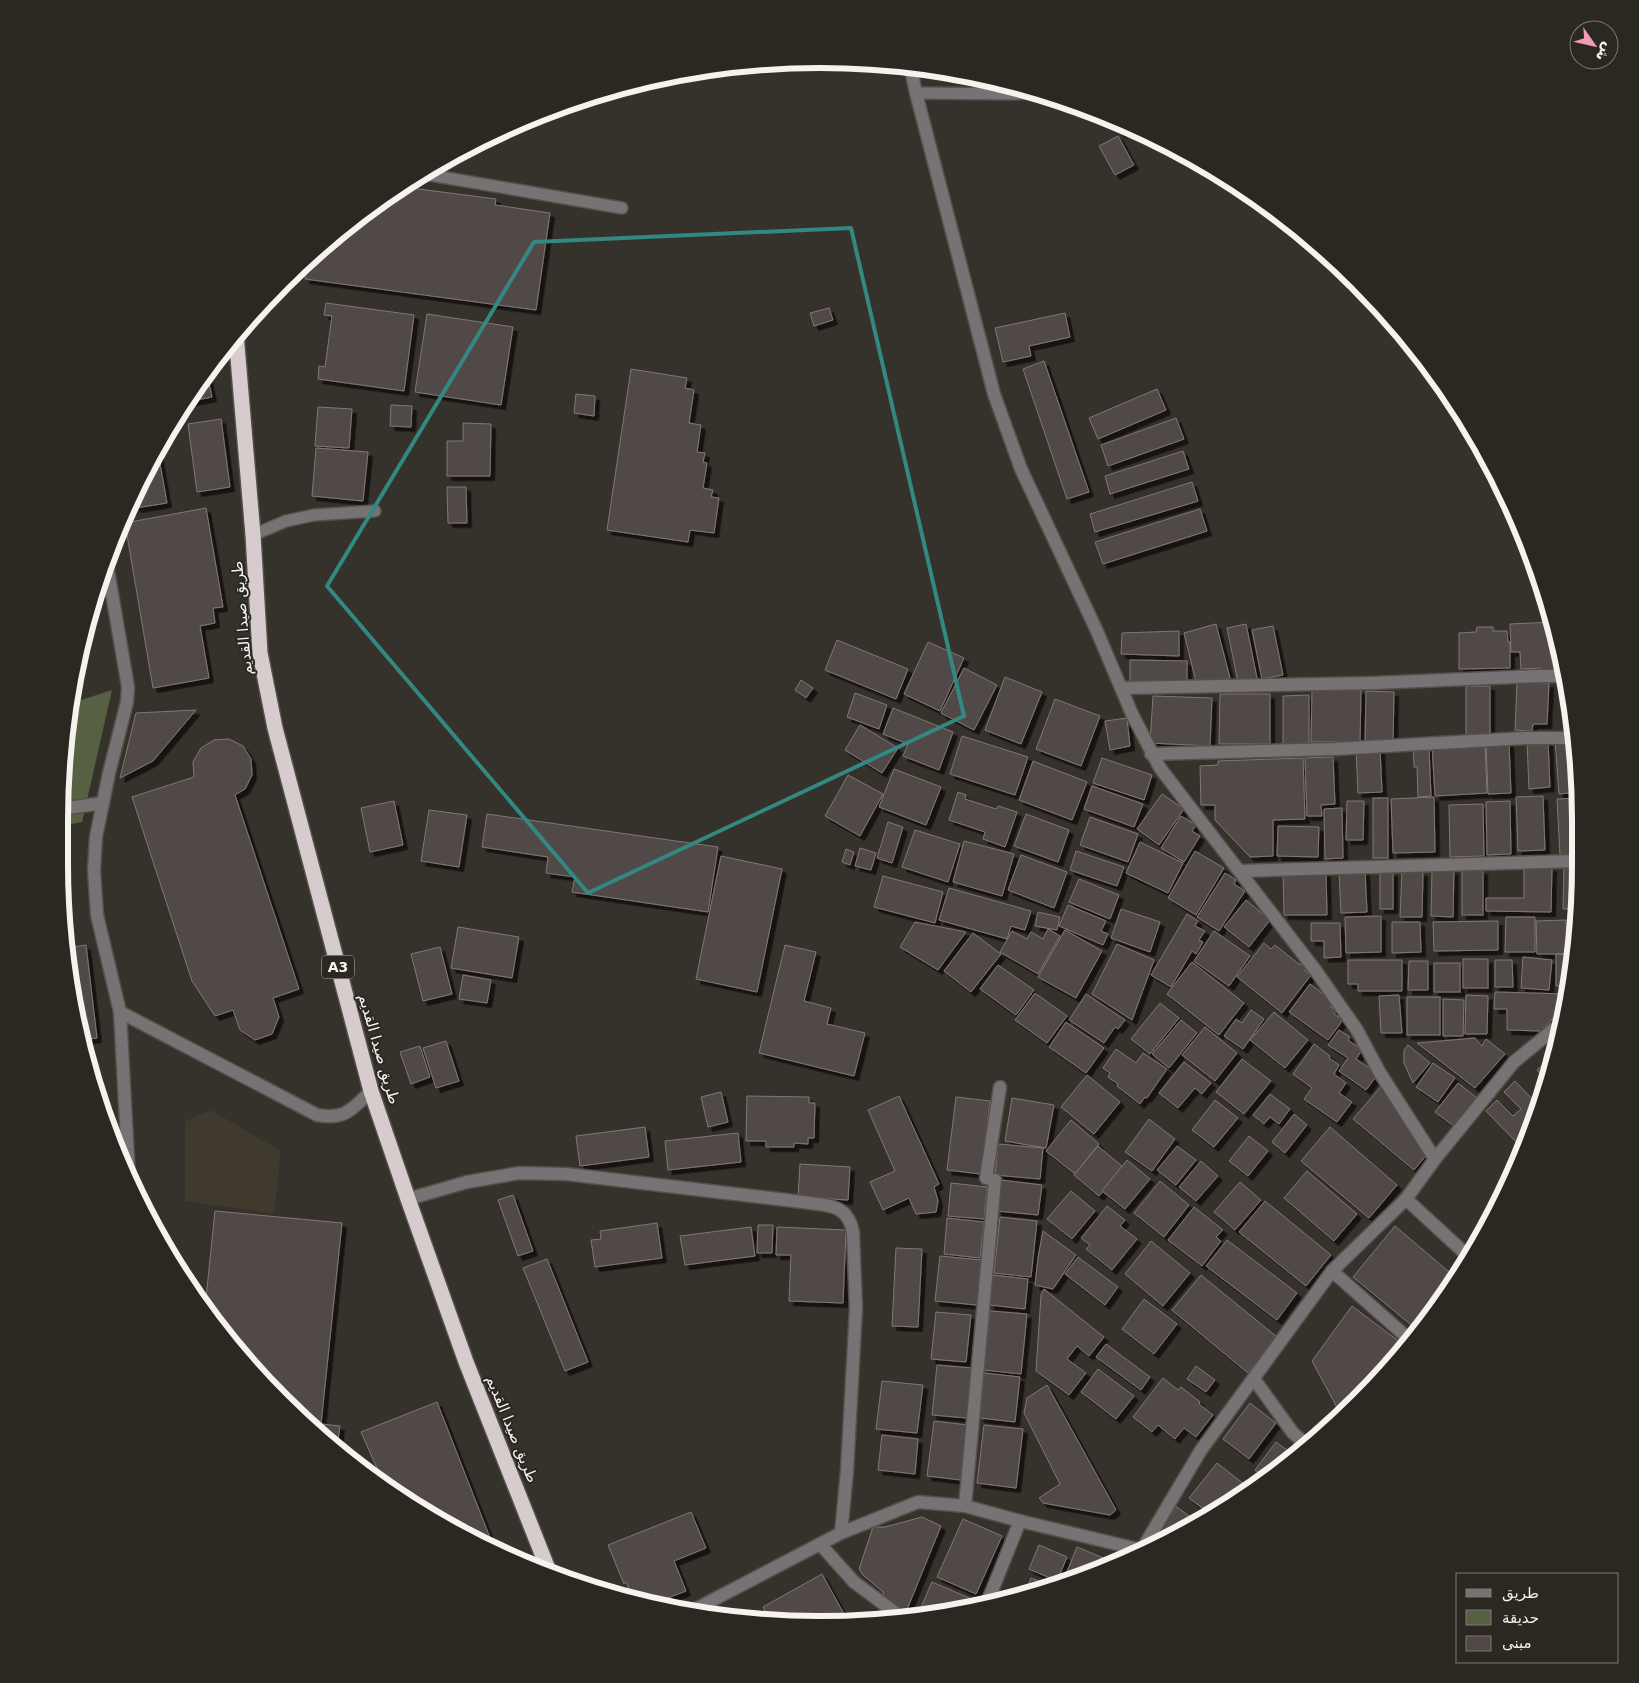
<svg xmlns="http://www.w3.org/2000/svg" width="1639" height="1683" font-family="'DejaVu Sans',Cairo,sans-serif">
  <defs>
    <filter id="shadow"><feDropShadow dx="4.5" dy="4.5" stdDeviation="0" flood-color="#0009"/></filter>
  </defs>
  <rect width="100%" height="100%" fill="#35312b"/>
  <!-- built -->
  <path fill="#40392d" d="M211,1110l70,41 -7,63 -89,-13v-80z"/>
  <!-- green -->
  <path fill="#586044" d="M112,690l-30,132 -22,4 5,-106 4,-16z"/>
  <!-- building -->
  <g fill="#514846" stroke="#817876" filter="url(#shadow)">
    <path d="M1118,123l13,7 -11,3z"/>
    <path d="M1118,136l16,29 -19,10 -16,-29z"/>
    <path d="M410,183h2l-1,5 85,11 -1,6 55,8 -14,97 -231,-31 2,-17 50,-46z"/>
    <path d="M326,303l88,12 -10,76 -86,-12 1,-13 6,1 7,-51 -8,-1z"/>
    <path d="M829,308l4,12 -19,6 -4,-13z"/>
    <path d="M1065,313l5,24 -41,9 2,10 -28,6 -8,-34z"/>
    <path d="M427,314l86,13 -12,78 -86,-13z"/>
    <path d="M1044,361l45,131 -22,7 -44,-130z"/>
    <path d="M631,369l56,9 -2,10 9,2 -5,33 12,2 -4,27 8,1 -2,9 4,1 -4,25 10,2 -2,7 8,1 -5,35 -24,-3 -2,12 -81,-12z"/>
    <path d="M207,374l5,23 -25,5z"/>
    <path d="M1157,389l9,21 -68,29 -9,-21z"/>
    <path d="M576,394l19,2 -1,20 -20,-3z"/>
    <path d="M391,405l21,1 -1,21 -21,-1z"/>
    <path d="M318,407l34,2 -3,39 -34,-2z"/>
    <path d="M1176,418l8,21 -76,27 -7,-21z"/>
    <path d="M221,419l9,68 -33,5 -9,-68z"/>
    <path d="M463,423l28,1 -1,52h-43v-35h16z"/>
    <path d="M157,447l10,56 -31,5 -2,-11z"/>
    <path d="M316,448l52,4 -5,49 -51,-5z"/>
    <path d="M1183,451l6,18 -79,25 -5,-18z"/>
    <path d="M1192,482l6,19 -103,31 -5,-18z"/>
    <path d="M447,487h19l1,36h-19z"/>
    <path d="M206,508l17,99 -10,1 2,15 -15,3 9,52 -56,10 -28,-165z"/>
    <path d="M1200,509l7,22 -104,33 -8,-22z"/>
    <path d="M1554,622l8,48 -21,1v-3l-20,1 -1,-17h-9l-1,-28z"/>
    <path d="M1216,624l14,54 -33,8 -13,-53z"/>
    <path d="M1246,624l11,54 -19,4 -11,-54z"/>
    <path d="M1273,626l10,49 -21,4 -10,-49z"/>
    <path d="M1477,627h16v4h14l1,11h2v26l-51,1v-36l17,-1z"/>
    <path d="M1179,631v25l-58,-2 1,-21z"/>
    <path d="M837,640l71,29 -12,30 -71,-29z"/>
    <path d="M928,642l36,16 -24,53 -36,-17z"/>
    <path d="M1130,660l57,1v24h-57z"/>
    <path d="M964,668l33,17 -23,45 -33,-17z"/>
    <path d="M1005,677l37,15 -21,52 -36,-14z"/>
    <path d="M801,680l12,8 -7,10 -11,-8z"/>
    <path d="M1517,682l32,1 -2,41h-14l-1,7 -17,-1z"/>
    <rect x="1466" y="686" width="24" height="49"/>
    <path d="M1312,690h49l-1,52h-49z"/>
    <path d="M1366,691l28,1 -1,51 -28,-1z"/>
    <path d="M855,693l32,12 -8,24 -32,-12z"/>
    <path d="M1220,694h50v50h-51z"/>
    <path d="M1309,695v48l-26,1v-48z"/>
    <path d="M1153,696l59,2 -2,48 -60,-3z"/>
    <path d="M1055,699l45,17 -19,50 -45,-17z"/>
    <path d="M893,708l60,24 -14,38 -36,-14 5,-12 -25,-10z"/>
    <path d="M196,710l-43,51 -33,17 16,-65z"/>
    <path d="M1127,718l3,28 -20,4 -5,-29z"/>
    <path d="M860,725l38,23 -16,25 -37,-23z"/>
    <path d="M962,736l66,21 -13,38 -65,-21z"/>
    <path d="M1573,738l6,32 -1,22 -19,2 -4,-55z"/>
    <path d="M229,739l14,7 8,13 1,16 -7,14 -10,6 64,194 -26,9 6,19 -7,17 -17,6 -15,-10 -7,-20 -18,6 -23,-35 -60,-184 62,-20 -1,-15 8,-14 13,-8z"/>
    <path d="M1548,740l2,47 -21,2 -2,-48z"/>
    <path d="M1485,742l2,51 -52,3 -3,-51z"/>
    <path d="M1509,742l2,51 -23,1 -2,-51z"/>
    <path d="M1413,747h16l2,49 -13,1 -1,-30h-3z"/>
    <path d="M1380,748l2,44 -24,1 -2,-44z"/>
    <path d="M1333,757l2,47 -14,1 1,11h-15l-2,-58z"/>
    <path d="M1102,758l50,17 -8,25 -51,-17z"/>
    <path d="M1303,758l2,61 -32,1v36l-23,1 -35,-37v-15h-14l-1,-39 18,-1v-4z"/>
    <path d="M1033,761l54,21 -15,38 -53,-20z"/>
    <path d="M894,769l47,18 -15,38 -47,-18z"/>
    <path d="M848,775l35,19 -23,42 -35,-20z"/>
    <path d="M1092,786l51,18 -9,23 -50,-18z"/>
    <path d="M958,792l8,3 -1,4 31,10 2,-3 19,6 -12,35 -22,-8 2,-7 -36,-12z"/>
    <path d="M1162,794l22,15 -25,36 -22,-16z"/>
    <path d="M1543,796l2,54 -27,1 -2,-54z"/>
    <path d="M1434,797l1,55 -42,1 -2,-54z"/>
    <rect x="1373" y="798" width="15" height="60"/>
    <path d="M1578,798l-1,56 -17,1 -3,-56z"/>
    <path d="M394,801l9,44 -33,7 -9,-44z"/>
    <path d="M1347,801h17l-1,39h-17z"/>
    <path d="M1510,801l1,53 -24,1 -1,-53z"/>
    <path d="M1483,804l1,52 -34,1 -1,-52z"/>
    <path d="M1342,808l1,50 -18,1 -1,-50z"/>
    <path d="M429,810l38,5 -8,52 -38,-6z"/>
    <path d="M487,814l231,33 -10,65 -136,-20 3,-15 -29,-4 2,-16 -66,-10z"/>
    <path d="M1026,814l43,16 -11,32 -44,-16z"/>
    <path d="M1181,816l15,9 -4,6 8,5 -16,26 -23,-14z"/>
    <path d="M1090,817l48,17 -10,28 -48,-17z"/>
    <path d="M888,822l15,5 -11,36 -15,-5z"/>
    <path d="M1278,826l41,1 -1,30 -41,-1z"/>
    <path d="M915,830l45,14 -12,38 -46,-15z"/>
    <path d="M964,841l50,13 -12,42 -49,-14z"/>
    <path d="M1140,842l43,21 -15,30 -42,-20z"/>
    <path d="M860,848l16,5 -5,17 -16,-4z"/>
    <path d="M846,849l8,3 -4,13 -8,-3z"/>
    <path d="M1076,851l48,16 -7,19 -47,-16z"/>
    <path d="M1195,851l29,17 -28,47 -28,-17z"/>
    <path d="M1021,855l46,17 -13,36 -46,-18z"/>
    <path d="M721,856l61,13 -25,123 -61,-13z"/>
    <path d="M1564,866h12l-1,43h-12z"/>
    <path d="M1524,867h28l-1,45 -65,-1v-13h38z"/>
    <path d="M1432,870h22l-1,47 -22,-1z"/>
    <rect x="1462" y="870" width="21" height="45"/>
    <path d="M1365,871l2,41 -26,1 -2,-41z"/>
    <path d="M1402,871l21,1 -1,45h-22z"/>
    <path d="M1326,872l1,43h-43l-1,-42z"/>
    <rect x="1380" y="872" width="13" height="37"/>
    <path d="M1225,873l11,7 -2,4 11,7 -26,40 -22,-14z"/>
    <path d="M883,876l60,16 -8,31 -61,-16z"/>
    <path d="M1079,879l40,16 -9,24 -41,-17z"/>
    <path d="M949,888l82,23 -6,19 -14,-4 -4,13 -68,-19z"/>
    <path d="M1246,900l24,20 -21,27 -25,-20z"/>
    <path d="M1068,905l38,16 -5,10 7,3 -5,11 -44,-19z"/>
    <path d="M1121,909l39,13 -10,30 -39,-14z"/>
    <path d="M1038,912l22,5 -3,13 -22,-4z"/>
    <path d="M1187,914l11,7 -3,5 10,5 -6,9 4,2 -7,12 -4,-3 -21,36 -20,-12z"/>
    <path d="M1381,916v36l-35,1 -1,-36z"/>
    <path d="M1506,917h29v35h-30z"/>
    <path d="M1566,920l1,34h-30l-1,-33z"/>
    <path d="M1498,921v29l-64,1 -1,-29z"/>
    <path d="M915,922l51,10 -28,38 -38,-23z"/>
    <path d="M1392,922h28l1,30 -29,1z"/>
    <path d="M1311,923h29l1,34 -17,1v-17h-13z"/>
    <path d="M458,927l61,10 -7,41 -61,-10z"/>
    <path d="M1048,929l12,7 -22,38 -38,-22 12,-21 15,8 4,-7 12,7z"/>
    <path d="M1065,930l37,21 -26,47 -38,-21z"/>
    <path d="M1214,931l36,25 -21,30 -35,-25z"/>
    <path d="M973,933l28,21 -30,38 -27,-21z"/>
    <path d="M1264,943l7,6 4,-4 25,20 1,-2 6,5 -2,3 6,4 -29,38 -45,-36z"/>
    <path d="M1117,944l37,16 -22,60 -40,-26z"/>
    <path d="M86,945l11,93 -15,2 -9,-28 -6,-64z"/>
    <path d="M785,945l31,7 -12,49 27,7 -4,16 38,9 -11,43 -95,-23z"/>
    <path d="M440,947l12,47 -29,7 -12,-47z"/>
    <path d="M1556,954l18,1 -6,31h-12z"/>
    <path d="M1523,957l29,3 -3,30 -28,-2z"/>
    <rect x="1463" y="959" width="25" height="29"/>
    <path d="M1348,960h54v31h-44v-7h-10z"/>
    <path d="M1495,960h17l1,27h-18z"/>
    <path d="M1409,961h19v29h-20z"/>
    <path d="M1192,962l52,41 -25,32 -52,-41z"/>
    <rect x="1434" y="963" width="26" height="29"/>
    <path d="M998,965l36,25 -18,25 -36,-26z"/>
    <path d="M463,975l28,5 -4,23 -28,-4z"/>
    <path d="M1310,984l24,18 -3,5 5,4 -2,3 9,6 -15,20 -39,-28z"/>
    <path d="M1495,992l71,2 -3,14 -22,23 -34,-1v-21h-13z"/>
    <path d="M1035,993l32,23 -20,27 -32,-23z"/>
    <path d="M1086,994l39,26 -7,9 -3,-2 -11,16 -35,-23z"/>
    <path d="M1399,995l3,38h-21l-2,-37z"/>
    <path d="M1466,995l22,1 -1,38h-22z"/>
    <rect x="1407" y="997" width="33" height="38"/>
    <path d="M1443,999l21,1 -1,36h-20z"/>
    <path d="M1160,1003l19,15 -29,36 -19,-15z"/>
    <path d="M1251,1010l13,9 -21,30 -19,-13 12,-17 6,4z"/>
    <path d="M1274,1012l34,28 -23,28 -35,-28z"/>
    <path d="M1181,1020l16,13 -28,35 -17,-14z"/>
    <path d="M1066,1022l38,26 -18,25 -37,-26z"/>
    <path d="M1205,1027l32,26 -22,28 -33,-26z"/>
    <path d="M1339,1030l11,7 -2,3 14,10 -6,9 22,15 -12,16 -27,-19 9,-13 -20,-13z"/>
    <path d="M1475,1038l7,8 4,-7 19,15 -30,34 -58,-45z"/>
    <path d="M446,1041l13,40 -23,7 -13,-40z"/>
    <path d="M1314,1044l16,12 -1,2 10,7 -5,9 12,9 -7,10 13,9 -15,20 -33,-23 8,-11 -19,-14z"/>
    <path d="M1408,1045l22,18 -17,20 -9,-20v-13z"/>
    <path d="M420,1046l10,31 -19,7 -11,-32z"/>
    <path d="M1116,1049l20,14 7,-10 24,16 -20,29 -2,-1 -5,7 -23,-18 1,-2 -10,-7 2,-4 -7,-5z"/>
    <path d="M1552,1056l-6,24 -9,-10z"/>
    <path d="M1242,1059l29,22 -27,33 -28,-22z"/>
    <path d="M1184,1062l27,21 -9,11 -7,-6 -17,20 -19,-15z"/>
    <path d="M1433,1063l22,15 -17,24 -22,-15z"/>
    <path d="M1087,1075l33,27 -26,32 -33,-27z"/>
    <path d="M1515,1081l25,26 -12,27 -10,10 -32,-33 11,-11 16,16 8,-7 -17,-17z"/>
    <path d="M1458,1083l19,15 -22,29 -20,-15z"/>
    <path d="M1383,1084l45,69 -14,17 -61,-51z"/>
    <path d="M721,1092l7,30 -20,5 -7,-30z"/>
    <path d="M1270,1094l20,15 -11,15 -9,-7 -6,7 -11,-9z"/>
    <path d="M747,1096l62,1v6h6l-1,35h-6v6l-14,-1v4h-28v-6h-20z"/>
    <path d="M899,1096l40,88 -5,3 4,14 -2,11 -20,2 -7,-16 -26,12 -13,-28 25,-11 -27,-61z"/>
    <path d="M956,1097l34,4 -9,73 -34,-4z"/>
    <path d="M1012,1098l42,7 -8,43 -41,-7z"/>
    <path d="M1215,1100l23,18 -24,29 -22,-17z"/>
    <path d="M1294,1114l13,11 -22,28 -13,-11z"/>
    <path d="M1149,1119l26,20 -23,32 -27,-19z"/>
    <path d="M1071,1120l28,24 -24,30 -29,-23z"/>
    <path d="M645,1127l4,30 -69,9 -4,-30z"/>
    <path d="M1330,1127l67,58 -28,33 -68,-57z"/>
    <path d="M738,1133l3,29 -73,8 -3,-29z"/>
    <path d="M1249,1136l19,15 -20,25 -19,-15z"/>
    <path d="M998,1144l45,4 -3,31 -45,-4z"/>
    <path d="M1098,1146l25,21 -24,29 -25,-21z"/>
    <path d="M1177,1146l19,14 -20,25 -19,-15z"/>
    <path d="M1127,1160l23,19 -25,30 -23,-18z"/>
    <path d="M1201,1161l17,15 -22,25 -17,-14z"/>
    <path d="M800,1164l50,3 -2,33 -50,-3z"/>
    <path d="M1307,1171l50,43 -23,27 -50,-43z"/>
    <path d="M1001,1180l41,5 -4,30 -41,-4z"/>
    <path d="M1160,1181l29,24 -25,32 -30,-24z"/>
    <path d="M1240,1182l21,18 -26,30 -21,-18z"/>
    <path d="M951,1183l36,4 -3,32 -36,-3z"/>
    <path d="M1071,1191l24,20 -23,28 -25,-20z"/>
    <path d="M513,1195l20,56 -15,5 -20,-56z"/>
    <path d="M1265,1201l66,54 -25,31 -67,-54z"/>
    <path d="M1107,1206l18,14 -5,6 17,13 -25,31 -26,-21 4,-4 -9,-7z"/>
    <path d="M1194,1207l29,23 -7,7 5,4 -19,25 -34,-26z"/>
    <path d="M215,1211l127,12 -21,201 19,2 -3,21 -55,-45 -77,-94z"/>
    <path d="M1000,1217l37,4 -6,56 -37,-4z"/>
    <path d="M947,1218l37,4 -4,36 -36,-4z"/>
    <path d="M657,1223l5,35 -67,9 -4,-27 10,-1 -1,-8z"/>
    <path d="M758,1225h15l-1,28h-15z"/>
    <path d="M1395,1226l60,51 -38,53 -64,-53z"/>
    <path d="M751,1227l4,29 -70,9 -5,-29z"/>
    <path d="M777,1227l69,3 -3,73 -54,-2 2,-46h-15z"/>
    <path d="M1043,1231l33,24 -23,34 -18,-4 3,-27z"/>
    <path d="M1227,1240l70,53 -20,27 -71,-54z"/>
    <path d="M1151,1241l39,32 -27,33 -38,-32z"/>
    <path d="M896,1248l26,1 -4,78 -26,-1z"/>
    <path d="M940,1256l41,4 -4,45 -42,-4z"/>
    <path d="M1078,1257l40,30 -13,18 -40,-31z"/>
    <path d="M547,1259l41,103 -23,9 -42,-103z"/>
    <path d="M993,1275l35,4 -3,30 -35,-4z"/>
    <path d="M1201,1275l76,62 -29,36 -76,-63z"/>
    <path d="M1044,1289l60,48 -15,19 -12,-10 -10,13 19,14 -17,22 -33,-24 5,-76z"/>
    <path d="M1144,1299l33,25 -23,30 -32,-25z"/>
    <path d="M1352,1306l53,40 -13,19 -8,7 -4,-3 -9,13 1,1 -32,30 -28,-52z"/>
    <path d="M990,1311l37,3 -6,60 -37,-4z"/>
    <path d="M936,1312l35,3 -5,47 -35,-3z"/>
    <path d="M1106,1344l44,33 -9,13 -45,-33z"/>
    <path d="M937,1365l35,3 -5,50 -35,-3z"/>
    <path d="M1196,1366l19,14 -9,12 -19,-13z"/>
    <path d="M1098,1369l36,27 -18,23 -35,-27z"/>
    <path d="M984,1373l36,4 -5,45 -35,-4z"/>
    <path d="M1163,1378l15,12 3,-3 19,15 -1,2 14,11 -17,22 -12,-9 -9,11 -17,-14 -6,7 -19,-15z"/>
    <path d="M882,1381l41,4 -6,48 -41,-4z"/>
    <path d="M1047,1385l69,125 -6,5 -67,-12 -4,-5 21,-14 -36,-71 3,-15z"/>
    <path d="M437,1402l57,146 -97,-52 -12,-10 -24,-54z"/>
    <path d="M1250,1403l26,20 -27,36 -26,-20z"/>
    <path d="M934,1421l34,4 -7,55 -34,-4z"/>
    <path d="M984,1425l39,4 -7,59 -39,-5z"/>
    <path d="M882,1435l36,4 -3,35 -37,-4z"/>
    <path d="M1276,1442l19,14 -12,11 -18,11 -10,-8z"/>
    <path d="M1217,1463l32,25 -40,25 -20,-15z"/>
    <path d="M1174,1505l22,16 -26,16 -13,-10z"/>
    <path d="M691,1512l15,36 -32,13 12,30 -34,13 -18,-3 -8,-19 -2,2 -16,-39z"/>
    <path d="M922,1517l19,9 -35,86 -21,-9 -2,-11 -20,-17 -4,-6 14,-42h12z"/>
    <path d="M963,1519l39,17 -26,58 -39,-17z"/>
    <path d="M1039,1545l28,12 -10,24 -28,-12z"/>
    <path d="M1077,1547l36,15 -49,17z"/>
    <path d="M822,1574l22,40 -14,7 -60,-2 -7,-12z"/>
    <path d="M1031,1578l19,8 -26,10z"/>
    <path d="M932,1582l42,18 -3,6 -53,8z"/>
  </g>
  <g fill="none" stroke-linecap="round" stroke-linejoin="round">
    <defs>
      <g id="lane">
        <path d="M916,93l99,1 18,-2"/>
        <path d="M424,174l198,34"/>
        <path d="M253,535l33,-14 28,-6 61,-4"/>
      </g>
      <g id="street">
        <path d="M910,65l6,28 78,301 27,75 75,160 36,85 28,54 156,203 41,59 23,43 55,86"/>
        <path d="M106,559l22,128 -1,15 -18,71 -13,64 -2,33 3,45 23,97 9,165"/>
        <path d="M1122,688l251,-5 167,-7h23"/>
        <path d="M1151,754l184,-5 191,-11h47"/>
        <path d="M61,809l42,-6"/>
        <path d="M1240,871l336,-10"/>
        <path d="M120,1012l197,103c29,5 35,-6 54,-24"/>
        <path d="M408,1199l59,-17 52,-9 47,1 237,28c25,4 44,1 50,30l3,76 -9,163 -6,62"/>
        <path d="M1406,1199l63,58"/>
        <path d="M1332,1271l78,69"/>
        <path d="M1254,1379l39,54 14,12"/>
        <path d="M965,1506l30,-326 -9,-2 14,-91"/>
        <path d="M820,1544l34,38 47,35"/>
        <path d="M1141,1551l60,-101 131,-179 74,-72 29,-40 79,-97 45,-37"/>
        <path d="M987,1603l33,-82"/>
        <path d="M690,1612l151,-79 77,-31 47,4 55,15 122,29"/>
      </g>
      <path id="highway" d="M236,334l17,201 7,118 15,75 96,363 37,108 58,163 84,212"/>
    </defs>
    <!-- lane casing -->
    <use href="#lane" stroke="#54504a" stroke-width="14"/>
    <!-- street casing -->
    <use href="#street" stroke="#54504a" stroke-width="15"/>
    <!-- highway casing -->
    <use href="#highway" stroke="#54504a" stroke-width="18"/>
    <!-- lane -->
    <use href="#lane" stroke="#777273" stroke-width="11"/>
    <!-- street -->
    <use href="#street" stroke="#777273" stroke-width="12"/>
    <!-- highway -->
    <use href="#highway" stroke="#d6cccd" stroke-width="15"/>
  </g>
  <!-- marked area -->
  <path fill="none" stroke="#328981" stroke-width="4" stroke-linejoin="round" d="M851,228l113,488 -376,177 -261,-307 207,-344z"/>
  <g text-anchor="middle" stroke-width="4" stroke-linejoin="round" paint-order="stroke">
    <!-- shield labels -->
    <rect fill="#2b2721" stroke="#b9b6b1" stroke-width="1" x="322" y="955.5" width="32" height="23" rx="4"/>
    <g font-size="14" font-weight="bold" fill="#f6f3ef">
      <text x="338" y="972">A3</text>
    </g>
    <!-- street labels -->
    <g font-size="15" fill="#f6f3ef" stroke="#2b2721">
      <text transform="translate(242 618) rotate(-95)" y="5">طريق صيدا القديم</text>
      <text transform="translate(379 1049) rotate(74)" y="5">طريق صيدا القديم</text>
      <text transform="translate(512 1429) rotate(68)" y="5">طريق صيدا القديم</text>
    </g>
  </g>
  <!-- crop -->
  <path d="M0 0H1639V1683H0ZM820 68H820A752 752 0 0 1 1572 820V864A752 752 0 0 1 820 1616H820A752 752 0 0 1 68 864V820A752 752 0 0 1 820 68Z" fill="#2b2721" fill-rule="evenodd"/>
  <path fill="none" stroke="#f6f3ef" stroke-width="6" d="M820 68H820A752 752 0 0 1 1572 820V864A752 752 0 0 1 820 1616H820A752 752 0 0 1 68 864V820A752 752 0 0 1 820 68Z"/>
  <!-- legend -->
  <rect x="1456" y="1573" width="162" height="90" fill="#2b2721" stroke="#7c7973"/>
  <rect x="1466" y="1589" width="25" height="8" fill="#777273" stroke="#7c7973"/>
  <text x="1502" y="1598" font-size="15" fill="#f6f3ef">طريق</text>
  <rect x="1466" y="1610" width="25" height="15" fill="#586044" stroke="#7c7973"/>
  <text x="1502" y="1623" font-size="15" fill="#f6f3ef">حديقة</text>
  <rect x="1466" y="1636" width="25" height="15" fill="#514846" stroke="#7c7973"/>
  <text x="1502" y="1648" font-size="15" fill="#f6f3ef">مبنى</text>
  <!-- north arrow -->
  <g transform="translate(1594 45) rotate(124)"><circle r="24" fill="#2b2721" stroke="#7c7973"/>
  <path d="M0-4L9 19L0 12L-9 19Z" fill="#f09ab5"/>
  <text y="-8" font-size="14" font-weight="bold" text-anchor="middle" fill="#f6f3ef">ش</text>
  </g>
</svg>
